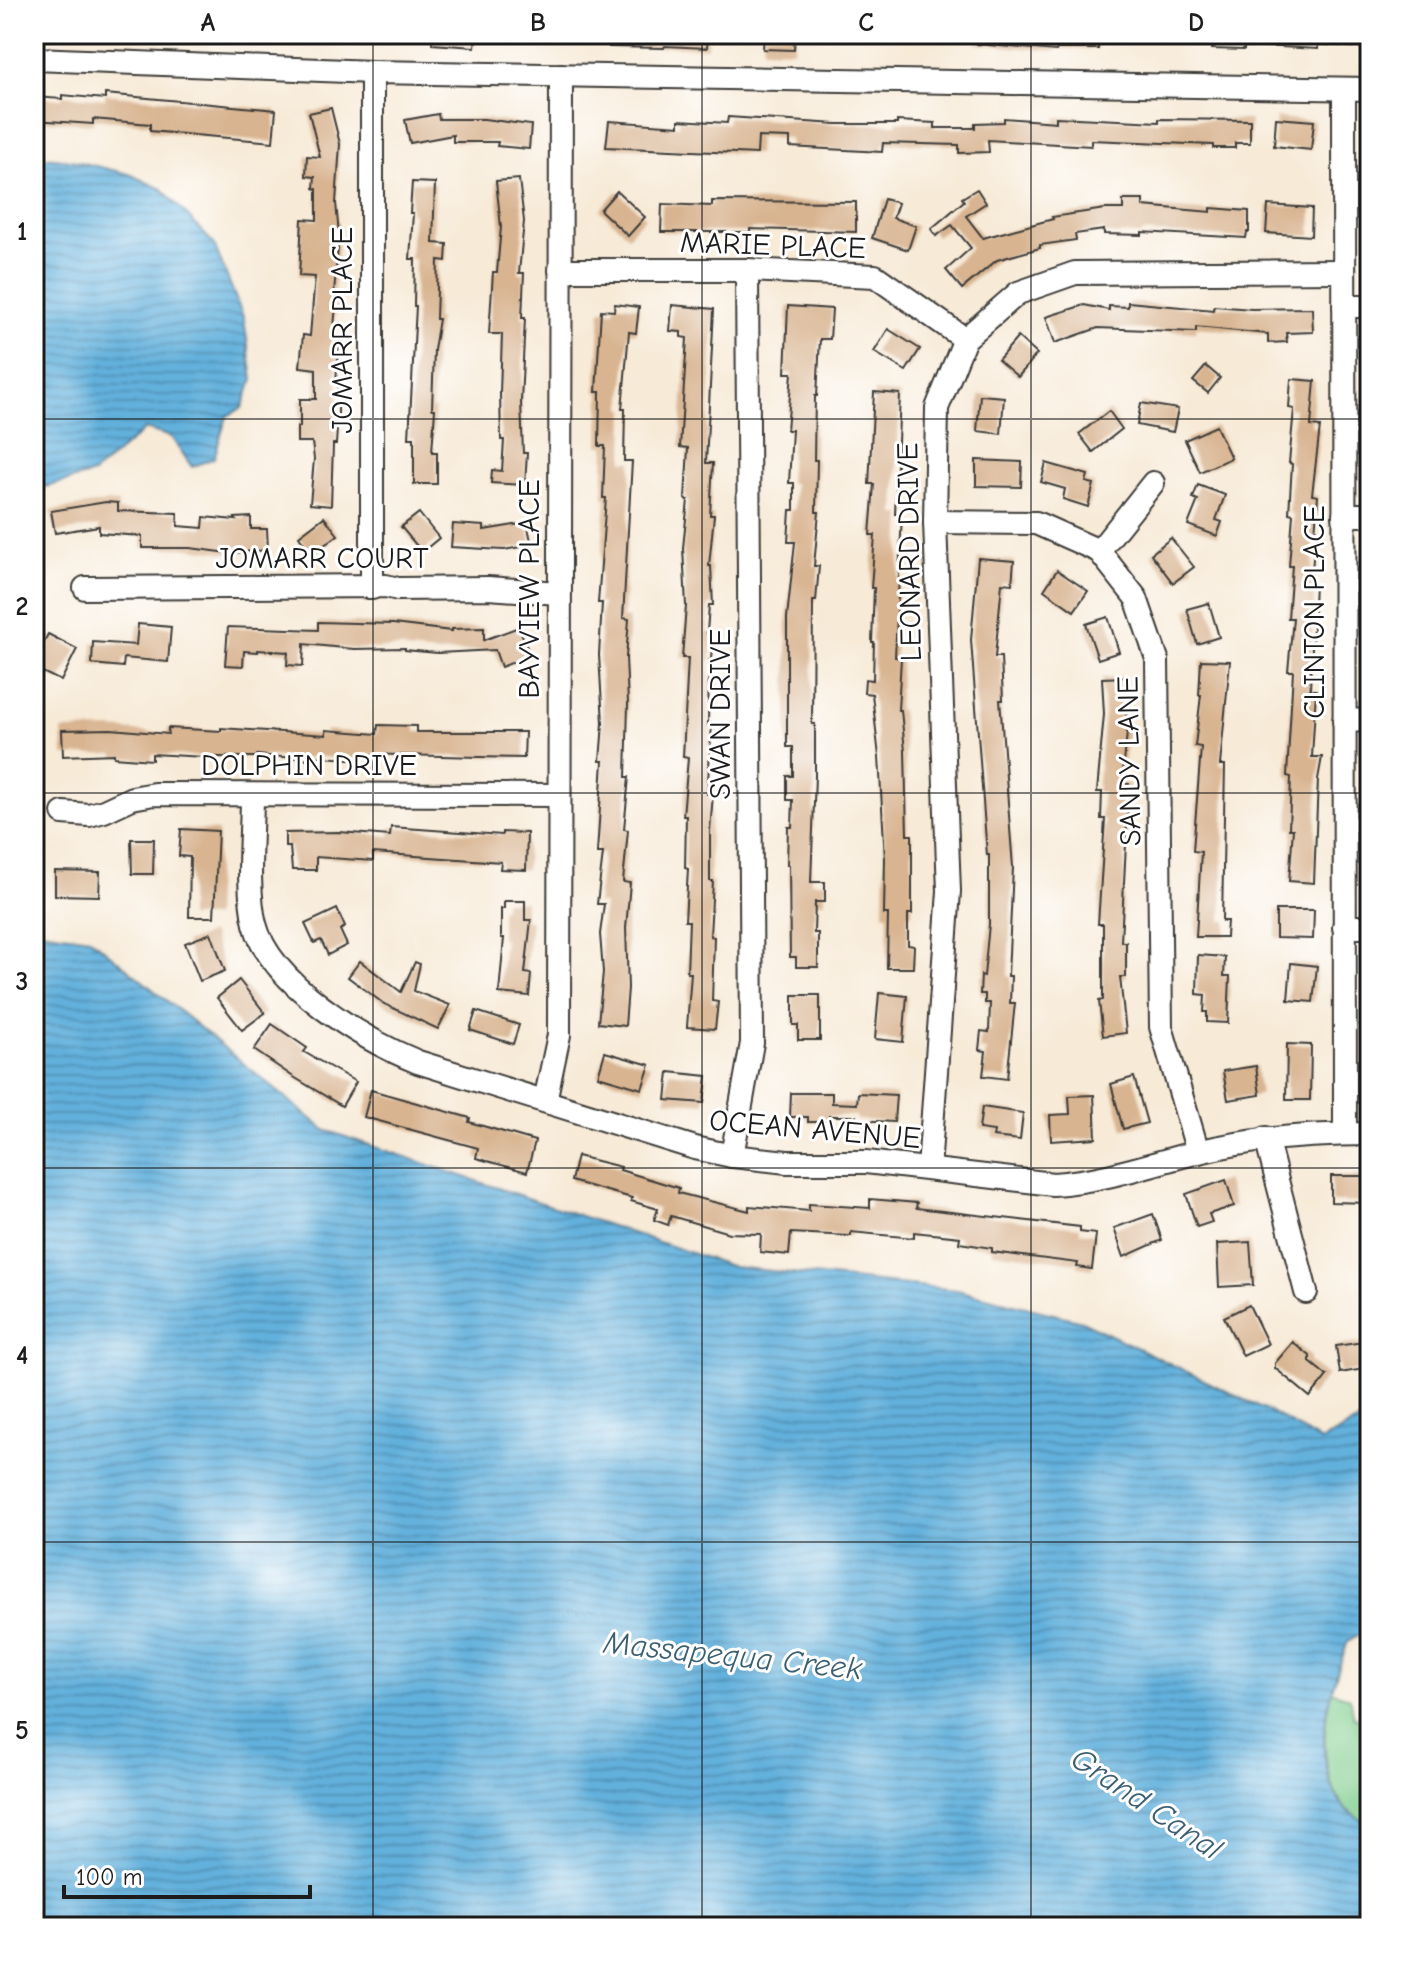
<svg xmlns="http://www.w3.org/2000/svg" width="1404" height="1961" font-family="'Comic Neue',sans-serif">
  <defs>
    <pattern id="water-rules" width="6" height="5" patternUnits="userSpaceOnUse" patternTransform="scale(2)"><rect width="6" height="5" fill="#62b0dc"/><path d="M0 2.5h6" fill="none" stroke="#508eb2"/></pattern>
  </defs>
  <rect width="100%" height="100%" fill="#fff"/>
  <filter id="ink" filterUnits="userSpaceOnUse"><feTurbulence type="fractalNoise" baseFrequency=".0125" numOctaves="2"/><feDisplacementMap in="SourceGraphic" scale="16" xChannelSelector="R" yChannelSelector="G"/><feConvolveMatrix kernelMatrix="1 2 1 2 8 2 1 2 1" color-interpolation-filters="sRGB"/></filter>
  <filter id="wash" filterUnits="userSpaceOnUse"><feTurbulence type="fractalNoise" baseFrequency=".006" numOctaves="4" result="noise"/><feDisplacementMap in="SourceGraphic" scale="32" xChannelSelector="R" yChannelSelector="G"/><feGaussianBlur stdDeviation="1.8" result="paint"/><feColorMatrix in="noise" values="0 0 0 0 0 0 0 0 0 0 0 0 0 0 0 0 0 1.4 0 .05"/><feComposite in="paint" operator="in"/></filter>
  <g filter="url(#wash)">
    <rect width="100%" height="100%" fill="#f7ead7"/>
    <!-- green -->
    <path fill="#7ecc8b" stroke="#4d7454" stroke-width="2" d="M1331,1691l18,6 5,20 16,6v101c-8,-5 -20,-10 -26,-17 -24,-34 -22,-77 -13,-116z"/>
    <!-- water -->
    <g fill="url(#water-rules)" stroke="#3f667c" stroke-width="2">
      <path d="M34,156l37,4 58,14 33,15 52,55 30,75 9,60 -11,29 -15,8 -13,42 -22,9 -21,-30 -26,-8 -52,45 -59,16z"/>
      <path d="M34,930l56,8 235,192 408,137 224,23 125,31 192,93 47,27 49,-26v216l-3,-1 -19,11c-18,52 -42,116 -4,166 6,7 18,12 26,17v103h-1336z"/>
    </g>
    <g id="blocks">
      <!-- building -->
      <g fill="#d8b490">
        <path d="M433,34h43l-1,13 -43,-3z"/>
        <path d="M609,34h99l-1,14 -42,-2 -1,2 -55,-1z"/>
        <path d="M764,34h31l-1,16 -31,-1z"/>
        <path d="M977,34h121v15h-41l-1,2 -79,-7z"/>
        <path d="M1212,34h158v14l-52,-4v5l-74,-4v5l-32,-1z"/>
        <path d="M105,94l171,16 -3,32 -123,-11v-7l-57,-5v5l-59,-4v-23l28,2v-4l43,4z"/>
        <path d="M331,108l9,36 -4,59 3,32 -5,58 3,1 -4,44h6l-3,45h2v32l-2,29h-3l-2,62 -21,-2 4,-45 -2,-17h-15v-15h3v-28h16v-30l-16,-2 3,-32 7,1 5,-59 -16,-1 3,-57 15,1v-31l-3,-1 1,-11 -9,-1 1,-20 13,1 -11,-44z"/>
        <path d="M438,114l1,5h45l47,6 -2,24 -32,-3 1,-4h-45v-7l-43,8 -5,-23z"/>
        <path d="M728,117l109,7h60v-3l38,2v5h40v-5l29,-1v-4l52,4v-5l103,5v-3l91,1v23h-15v5h-22v-3l-122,-5v6l-103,-6 1,12 -30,1v-8l-76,-2 -1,9 -92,-5v-9l-32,-1 -1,17 -151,-7 3,-26 70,5v-6l48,3z"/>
        <path d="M1276,118l38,3 -3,29 -37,-4z"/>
        <path d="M519,179l5,42 -5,52h5l-2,45h3l-4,84 2,51h4l-2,32 -34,-2 1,-13 10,1 2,-31h-3l-1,-46 2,-60h-13l4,-62h4l4,-45 -5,-46z"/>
        <path d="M412,182l23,1 -2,60 14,1 -1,17 -8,-1 -2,59h3l-5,31 -2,59h3l-3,43h5v32h-23v-46h-5l7,-132h-2l1,-47h-5l3,-46h-3z"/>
        <path d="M977,189l9,14 -20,13 17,22 70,-19 -1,-2 53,-8h18v-9h20v6l68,6v-4l38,3v21h-2l-1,6 -104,-6v3l-38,-1v-4l-29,4 1,6 -36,5v3l-43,12 -35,29 -16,-19 25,-22 -19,-23 -16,11 -5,-7 33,-28 -2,-3z"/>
        <path d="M617,191l28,26 -17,19 -28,-26z"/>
        <path d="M884,199l14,4 -5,15 23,8 -8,24 -36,-12z"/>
        <path d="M712,201l144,1v30l-106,-3v3h-89l1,-28 50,2z"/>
        <path d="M1268,205l44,3 -1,28 -45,-3z"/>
        <path d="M1128,302l85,8 1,-4 38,3 60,-1 1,24 -27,1 1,9 -19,1v-9l-72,-7v5l-98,-4 -43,15 -9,-26 38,-12 25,5v-4l19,1z"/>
        <path d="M615,304l24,3 -3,26 -7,-1 -7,77h3l-1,52h8l-9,157 6,1 -3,38 2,47 -2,73h3l-5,52 4,1 -5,52 7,1 -4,45 2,60 -3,38 -27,-3 5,-51 -3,-38 4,-30h-7l6,-51h-6l6,-92h-3l3,-38 -4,-68 3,-52h-4l8,-105h-3l2,-52h-6l1,-54h-4l5,-82 13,1z"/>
        <path d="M672,305l42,4 -8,154h7l-3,52h4l-5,51h2l2,39h-4l-2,28h6l-2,27h-2l-1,65h4l-5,69h6l-3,37v50h3l-3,55 4,1 -2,64 6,1 -3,27 -28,-2 4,-54h-4l2,-52h-4l3,-52 -3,-1 1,-52h-3l5,-58 -5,-1 5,-99h-6l4,-52 -3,-58 5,-48 -3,-1 3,-51 -8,-1 7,-109 -6,-1v-5l-11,-1z"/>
        <path d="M788,306l44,3 -2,30h-10l-3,57h-2l-1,64h3l-1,52h3l-5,54h5l-3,35h-3l-1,123h3v52l-4,106h14v20h-10l-1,31h4v34h-22v-10h-6l-1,-92h-2l1,-38h4l1,-27h-6v-24h6v-29h-6v-129l8,-76h-7l2,-32h4v-27h-5l3,-53h-5l5,-57h-7z"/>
        <path d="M888,329l32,20 -14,22 -32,-19z"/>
        <path d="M1018,337l19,17 -19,23 -20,-17z"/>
        <path d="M1206,366l14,12 -12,15 -15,-12z"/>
        <path d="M1291,379l24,2 -4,45 9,1 -8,68 6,1 -7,88h4l-5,106h6l-4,67h10l-4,22 -4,104 -25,-2 4,-52h-4l2,-52 -4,-1 6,-105h-5l5,-53h-5l4,-52h-3l4,-52 -4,-1 3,-49 -3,-1 5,-54 -5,-1z"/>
        <path d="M874,392l26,2 -5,120h7l-7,143 6,1 -3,52h3l4,41 2,84h5v79h-4v31l6,1 -1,22h-26l1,-54h-4l1,-55 -6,-102 -7,-63 -8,-1 1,-14 8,1 1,-38h-2l2,-54h-3l4,-53h-5l4,-51h-5z"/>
        <path d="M980,395l24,2 -3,37 -24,-3z"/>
        <path d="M1141,403l37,6 -5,23 -36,-7z"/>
        <path d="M1109,411l13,18 -29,23 -14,-18z"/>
        <path d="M1216,426l15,32 -31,14 -15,-32z"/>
        <path d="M976,460l46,2 -1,25 -45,-1z"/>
        <path d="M1046,463l42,12 -2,7 8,2 -6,23 -25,-8 2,-10 -24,-7z"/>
        <path d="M1198,485l27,10 -9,25 6,2 -5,14 -29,-11 10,-25 -5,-2z"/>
        <path d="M106,502l12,1v8l60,2v13l25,2 1,-11 32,3 -1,-2 16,-1v12h16l1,21 -39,3 -39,-5h-48v-12l-43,-3v-7l-44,7 -4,-22z"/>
        <path d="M419,513l20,25 -17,14 -21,-25z"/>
        <path d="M324,517l14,18 -26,19 -13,-18z"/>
        <path d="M527,523l5,22 -28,5 -53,-3 2,-23 31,2v4z"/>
        <path d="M1171,538l23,29 -21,16 -22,-29z"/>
        <path d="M978,558l36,3 -2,23 -10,-1 -7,74h6l2,43h-3l13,167 -5,109h3l-1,27h5l-8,76 -24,-3 3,-25 -7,-1 2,-19 8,1 1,-29h-5v-9h-5l1,-19 3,1 5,-52v-69h-2l-16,-215z"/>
        <path d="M1057,570l31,21 -14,20 -30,-21z"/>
        <path d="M1209,603l10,34 -22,7 -10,-35z"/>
        <path d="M1108,617l11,35 -21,7 -12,-35z"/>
        <path d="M318,622l75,2 59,7v-2l32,-1v12l35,-13 11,29 -29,11 -6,-17 -57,3 -33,-3v-2l-51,1 -50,-5 -1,22 -16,-1 1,-13 -30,-2v2l-14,-1 -1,15 -18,-1 3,-38 90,3z"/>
        <path d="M138,624l33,3 -3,35 -44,-4 -1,9 -31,-3 1,-22 43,3z"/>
        <path d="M48,634l29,15 -16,32 -27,-13v-6z"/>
        <path d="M1201,660l29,1 -10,104h5l-3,156h5l-1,16h-30l5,-85 -8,-1 8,-104 -6,-1 6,-51h-2z"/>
        <path d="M1125,677l2,55 -5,52h7l-8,158h5v35h-6l6,56 -23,3 -4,-35 4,-1v-76h-5l7,-105h-4l1,-27h-5l7,-78 -2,-36z"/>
        <path d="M378,725l38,1v6h109l-1,26 -161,-4 -1,6 -52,-4 -1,3 -52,-4v2h-52l-53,-3v6l-38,-3v-3l-51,2 -1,-26 49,-1 57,5v-6l53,3v-3l105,7v-5l51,4z"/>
        <path d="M391,827l111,8v-3l25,1 -1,37 -26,-1 1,-7 -128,-9v8l-57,-4v13h-24l-2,-23h-5v-14l54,-1 51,4z"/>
        <path d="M181,829l37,2 -4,86h-25l1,-60 -11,-1z"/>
        <path d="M131,839h23l-1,35h-21z"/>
        <path d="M55,871l45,1 -1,24 -44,-1z"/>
        <path d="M504,901h21v19h6l-6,53 6,1 -2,22 -30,-3 5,-55h-3v-29h3z"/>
        <path d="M337,909l8,18 -5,3 7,15 -19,10 -7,-15 -7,3 -9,-19z"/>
        <path d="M1276,910h38l-1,29 -37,-1z"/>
        <path d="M211,933l14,38 -25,10 -15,-38z"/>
        <path d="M1198,955l27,2 -1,19h6l-2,47 -21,-1v-10h-3l1,-17 -8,-1z"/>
        <path d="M360,961l41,31 14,-30 5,2 -6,27 36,14 -12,24 -54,-25 -36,-27z"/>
        <path d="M1291,963l26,3 -4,36 -25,-2z"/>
        <path d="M239,980l26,33 -23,17 -25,-32z"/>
        <path d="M879,993l28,3 -4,46 -28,-3z"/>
        <path d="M793,995h27v45h-22v-15h-5z"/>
        <path d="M476,1011l43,14 -6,19 -43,-14z"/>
        <path d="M272,1024l35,24 -3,4 52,30 -14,24 -50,-30 -38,-26z"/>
        <path d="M1287,1044l24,1 -1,55h-24z"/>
        <path d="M605,1052l45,13 -8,24 -44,-13z"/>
        <path d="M1256,1066l4,29 -32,5 -5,-29z"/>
        <path d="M669,1072l38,4 -3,27 -38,-3z"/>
        <path d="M1134,1077l13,46 -24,6 -12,-45z"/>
        <path d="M371,1090l99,28 -1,4 66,19 -8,31 -51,-14 2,-10 -114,-31z"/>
        <path d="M791,1093h41v10l25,1 1,-11 38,2 -2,27 -38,-2v-4h-27v6h-21v-5h-18z"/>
        <path d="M1094,1095l2,43 -45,3 -1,-26 20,-1 -1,-18z"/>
        <path d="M982,1107l41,6 -3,27 -27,-3 1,-6 -15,-2z"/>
        <path d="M577,1156l44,11 -1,3 59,18 -1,5 71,18v-5l60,5v-7l61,4v-9l47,4 -1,5 164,19v5l16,2 -4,35 -15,-2 1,-4 -86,-11v-4l-33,-5 1,-6 -46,-5v6l-63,-6v4l-60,-3 -2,22 -29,-3 1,-18 -32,-1 -58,-17 -3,9 -14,-5 4,-11 -27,-8 1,-3 -61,-17z"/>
        <path d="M1331,1176h39v27l-39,-1z"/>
        <path d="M1226,1180l8,26 -25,8 3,8 -15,5 -11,-33z"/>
        <path d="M1153,1214l9,26 -38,17 -10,-29z"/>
        <path d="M1250,1242l3,43 -34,2 -2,-43z"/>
        <path d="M1249,1305l19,39 -25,12 -19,-39z"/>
        <path d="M1370,1341v27l-30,5 -4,-27z"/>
        <path d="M1293,1342l17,14v6l17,14 -17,21 -35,-29v-5z"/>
      </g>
    </g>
  </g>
  <g filter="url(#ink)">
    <use href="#blocks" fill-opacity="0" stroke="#3d3b38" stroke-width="2"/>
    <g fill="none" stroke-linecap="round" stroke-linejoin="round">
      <defs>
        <g id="minor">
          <path d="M34,59l338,13 998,17"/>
          <path d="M1344,90l1,1044"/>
          <path d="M560,270h187l128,6 90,63"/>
          <path d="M1344,306h26"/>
          <path d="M1344,515h26"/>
          <path d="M935,522l101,1 63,28 37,47 21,61 4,368 37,125"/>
          <path d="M1099,551l54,-68"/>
          <path d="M85,588l301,-2 12,3 90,-1 71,5"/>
          <path d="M372,588v-516"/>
          <path d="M1344,721l26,-1"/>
          <path d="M252,795c0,38 -6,93 3,129 15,60 109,116 163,138l277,86 37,8 55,6h79l187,22c51,-3 96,-20 145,-32 57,-14 114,-18 172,-18"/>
          <path d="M63,813l26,2 15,-4 28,-13 22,-4 405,1"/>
          <path d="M1344,927h26"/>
          <path d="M545,1101l14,-66 2,-960"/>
          <path d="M1266,1138l40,154"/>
          <path d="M732,1156l20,-113 -5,-773"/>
          <path d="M929,1169l20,-278 -14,-369 2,-114 28,-69 53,-46 57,-20 269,-2"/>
        </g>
      </defs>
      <!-- minor casing -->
      <use href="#minor" stroke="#3d3b38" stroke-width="26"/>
      <!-- minor -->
      <use href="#minor" stroke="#fff" stroke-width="22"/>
    </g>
  </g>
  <!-- grid -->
  <path fill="none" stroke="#1c1c1c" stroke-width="2" stroke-opacity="0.55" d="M373,34v1893M702,34v1893M1031,34v1893M34,419h1336M34,793h1336M34,1168h1336M34,1542h1336"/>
  <g text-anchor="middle" stroke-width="6" stroke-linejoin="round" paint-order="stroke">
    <!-- street labels -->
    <g font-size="30" fill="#1c1c1c" stroke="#fff">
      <text transform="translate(773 245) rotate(2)" y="10">MARIE PLACE</text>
      <text transform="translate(342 330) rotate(-90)" y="10">JOMARR PLACE</text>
      <text transform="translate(909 552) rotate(-91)" y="10">LEONARD DRIVE</text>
      <text x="322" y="568">JOMARR COURT</text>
      <text transform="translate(529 589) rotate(-90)" y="10">BAYVIEW PLACE</text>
      <text transform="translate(1314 612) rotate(-90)" y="10">CLINTON PLACE</text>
      <text transform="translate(720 714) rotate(-90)" y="10">SWAN DRIVE</text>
      <text transform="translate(1129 761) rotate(-91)" y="10">SANDY LANE</text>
      <text x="309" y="775">DOLPHIN DRIVE</text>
      <text transform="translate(815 1129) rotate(5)" y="10">OCEAN AVENUE</text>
    </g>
    <!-- water labels -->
    <g font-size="32" font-style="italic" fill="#3c5f72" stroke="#fff">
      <text transform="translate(733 1655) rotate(6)" y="11">Massapequa Creek</text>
      <text transform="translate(1147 1803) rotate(34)" y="11">Grand Canal</text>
    </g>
  </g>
  <!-- margin -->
  <rect width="1404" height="1961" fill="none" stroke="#fff" stroke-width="88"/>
  <!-- scale -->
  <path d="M64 1885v12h246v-12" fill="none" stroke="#1c1c1c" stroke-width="4"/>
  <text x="76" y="1885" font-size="24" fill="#1c1c1c" stroke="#ffffff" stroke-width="6" paint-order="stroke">100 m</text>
  <rect x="44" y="44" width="1316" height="1873" fill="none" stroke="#1c1c1c" stroke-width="3"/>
  <g font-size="26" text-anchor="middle" font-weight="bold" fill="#1c1c1c">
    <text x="208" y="31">A</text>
    <text x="538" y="31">B</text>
    <text x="866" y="31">C</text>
    <text x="1196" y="31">D</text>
    <text x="22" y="240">1</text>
    <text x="22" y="615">2</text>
    <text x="22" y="990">3</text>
    <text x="22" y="1364">4</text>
    <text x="22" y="1739">5</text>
  </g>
</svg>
